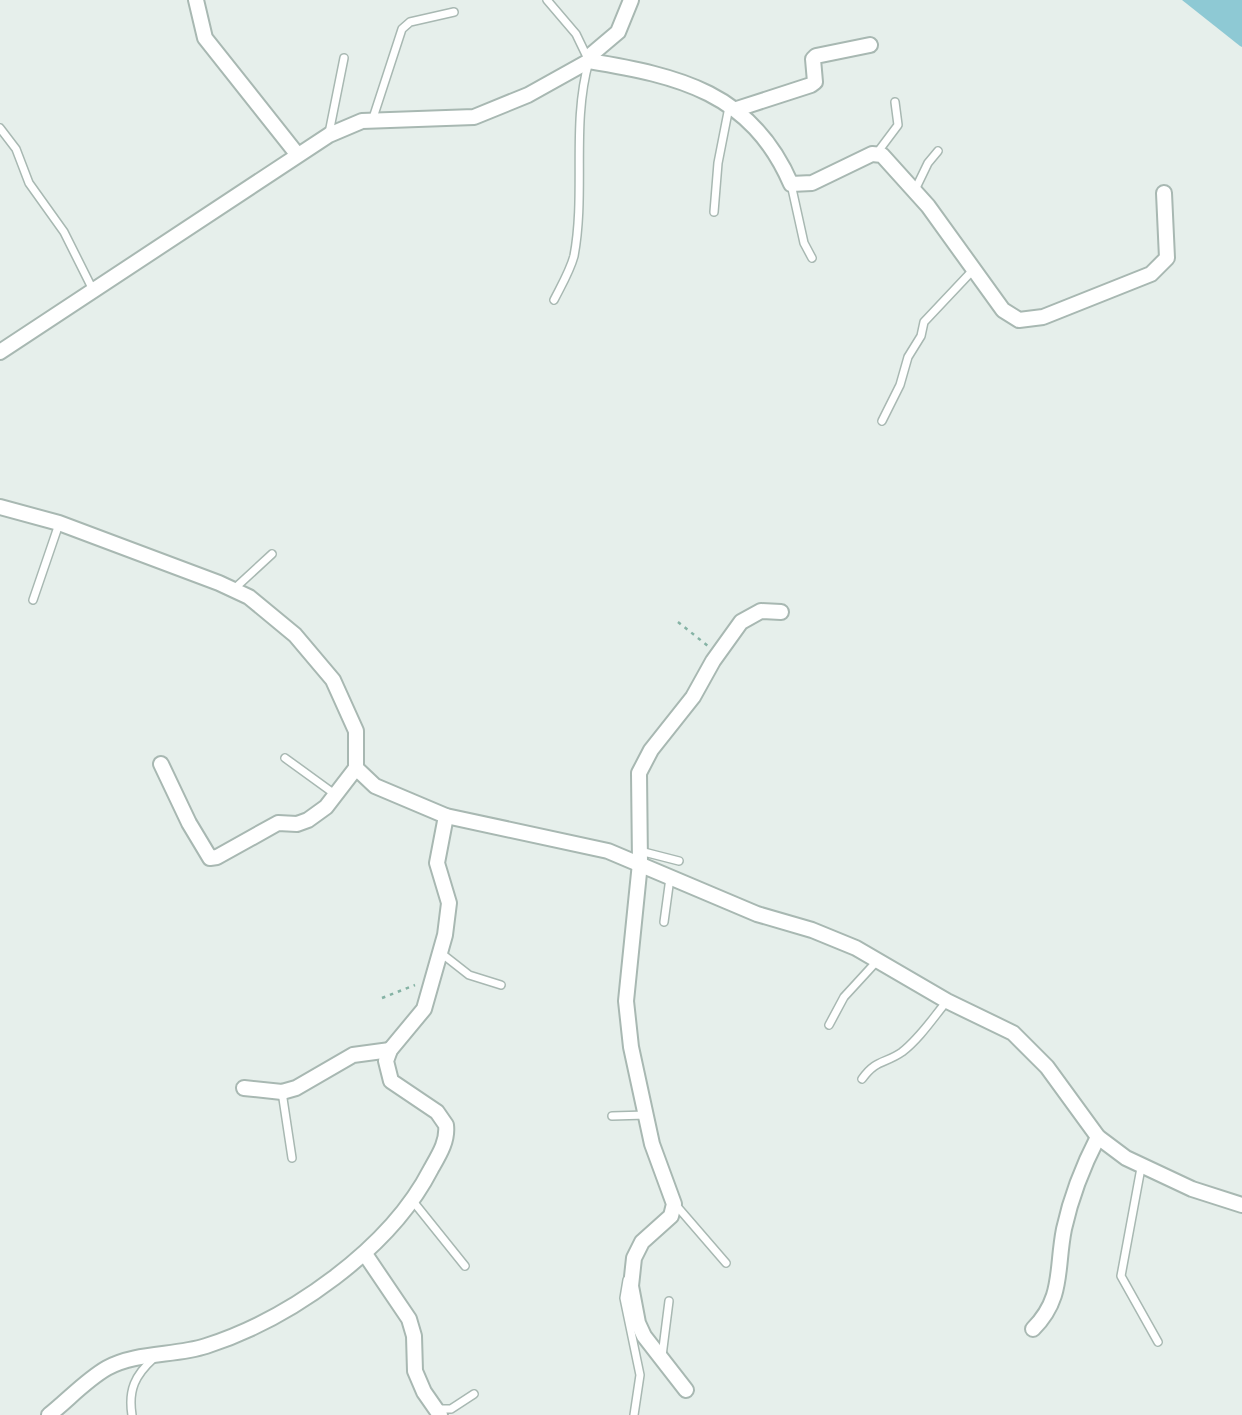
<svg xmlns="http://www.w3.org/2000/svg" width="1242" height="1415" font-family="'Fira Sans Condensed',sans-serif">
  <rect width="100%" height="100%" fill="#e6efeb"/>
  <!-- water -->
  <path fill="#8ec9d4" d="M1182,0h60v47l-2,-1z"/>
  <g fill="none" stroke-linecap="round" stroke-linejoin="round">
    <defs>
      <g id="lane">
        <path d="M547,0l29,34 13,27c-18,63 -3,131 -15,195 -4,15 -13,30 -20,44"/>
        <path d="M372,121l30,-92 8,-7 44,-10"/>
        <path d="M0,128l16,21 13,34 35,49 29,58"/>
        <path d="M329,133l15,-75"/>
        <path d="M877,153l21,-28 -3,-23"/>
        <path d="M791,184l13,59 8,15"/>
        <path d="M914,192l14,-29 10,-12"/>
        <path d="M714,212l4,-49 11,-56"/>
        <path d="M882,421l18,-36 8,-28 13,-21 3,-14 50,-53"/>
        <path d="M234,589l38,-35"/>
        <path d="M33,600l26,-76"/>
        <path d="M285,758l51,37"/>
        <path d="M640,851l39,10"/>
        <path d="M664,922l6,-44"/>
        <path d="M441,953l28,22 32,10"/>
        <path d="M829,1025l15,-28 34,-37"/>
        <path d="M862,1079c14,-20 23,-15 40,-27 18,-14 31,-34 45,-51"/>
        <path d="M282,1092l10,66"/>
        <path d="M612,1116l34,-1"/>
        <path d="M1141,1168l-20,108 37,66"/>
        <path d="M412,1200l53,66"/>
        <path d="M675,1204l51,59"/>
        <path d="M627,1280l-3,18 16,77 -6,40"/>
        <path d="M662,1356l7,-55"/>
        <path d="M437,1409h14l23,-15"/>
        <path d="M132,1415c-4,-25 3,-40 22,-57"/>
      </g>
      <g id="street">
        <path d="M196,0l9,38 92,116"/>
        <path d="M589,61l3,-7 26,-22 13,-32"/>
        <path d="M737,109l74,-24 4,-3 -2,-23 3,-3 54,-11"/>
        <path d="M0,352l329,-217 33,-14 112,-4 54,-22 61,-34c90,15 162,31 202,123l21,-1 60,-29 10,1 46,51 75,104 16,10 24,-3 108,-43 16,-16 -3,-65"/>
        <path d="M0,507l59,16 160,60 30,14 46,38 38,45 23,51v37l19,18 71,30 162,35 149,63 55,16 44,18 91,53 66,32 34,34 51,70 28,21 66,31 50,16"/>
        <path d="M161,764l28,59 21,35 7,-1 61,-34 19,1 11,-4 18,-13 30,-39"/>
        <path d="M244,1088l38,4 14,-4 57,-33 37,-5"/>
        <path d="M365,1254l44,65 5,17 1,35 9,21 16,23"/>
        <path d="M1033,1329c31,-31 23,-60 31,-100 7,-32 19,-63 34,-92"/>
        <path d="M686,1390l-42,-54 -6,-13 -7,-37 3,-28 8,-16 29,-26 3,-12 -22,-60 -21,-97 -5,-46 14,-138 -1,-90 12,-23 42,-53 20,-36 28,-39 20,-11 20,1"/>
        <path d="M49,1415c19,-15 37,-35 58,-47 29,-16 68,-12 99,-22 84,-27 184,-97 225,-177 8,-14 17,-28 15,-44l-9,-13 -46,-31 -5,-20 4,-11 34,-41 21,-74 4,-32 -12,-40 9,-47"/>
      </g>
    </defs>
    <!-- lane casing -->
    <use href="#lane" stroke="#a8b8b2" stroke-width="10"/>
    <!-- street casing -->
    <use href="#street" stroke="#a8b8b2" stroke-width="18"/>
    <!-- path -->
    <g stroke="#86b3a5" stroke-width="2.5" stroke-dasharray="3.5 5" stroke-linecap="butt">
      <path d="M678,622l30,24"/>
      <path d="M382,998l33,-13"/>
    </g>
    <!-- lane -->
    <use href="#lane" stroke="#fff" stroke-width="7"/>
    <!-- street -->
    <use href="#street" stroke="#fff" stroke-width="14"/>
  </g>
</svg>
